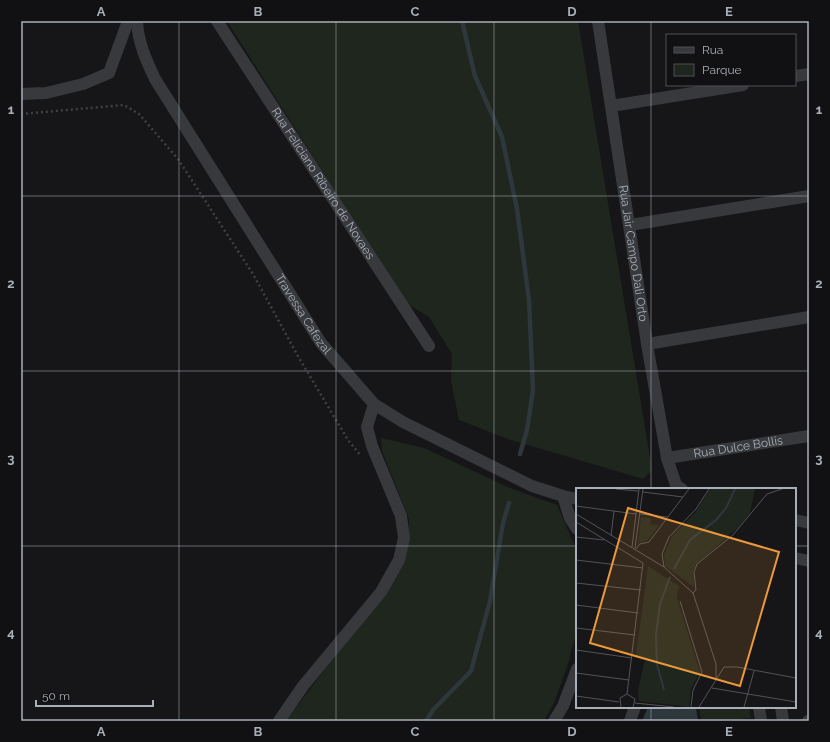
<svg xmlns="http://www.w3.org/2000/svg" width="830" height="742" font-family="Raleway,sans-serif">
  <rect width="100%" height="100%" fill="#161618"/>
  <!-- green -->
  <g fill="#1e261e">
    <path d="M227,21h351l74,449 -9,9 -135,-40 -49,-19 -8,-39 1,-27 -23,-37 -23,-14z"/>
    <path d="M381,438l43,10 86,40 47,17 20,46v79l-9,34 -14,39 -10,18h-258l49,-65 74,-120v-17l-27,-68z"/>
    <path d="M699,707h50l2,11 -29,3h-21z"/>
  </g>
  <!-- water -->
  <path fill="#2d373c" d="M648,707h48l2,14h-56z"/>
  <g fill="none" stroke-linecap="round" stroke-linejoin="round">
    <!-- stream -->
    <g stroke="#2d373c" stroke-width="4.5">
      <path d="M462,21l13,55 27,61 15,72 12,91 4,90 -6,40 -7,24"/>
      <path d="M426,721l7,-11 38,-39 19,-70 13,-78 6,-20"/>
    </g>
    <!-- path -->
    <path stroke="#3d4044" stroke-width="2.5" stroke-dasharray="2 3" stroke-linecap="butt" d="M21,114l103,-9 15,9 39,45 75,115 46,84 49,82 13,16"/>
    <!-- street -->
    <g stroke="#37393d" stroke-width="12">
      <path id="s1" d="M137,21c1,21 9,39 18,58l166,264 53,61 29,18 129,64 31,10 14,3"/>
      <path id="s2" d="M217,21l212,325"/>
      <path id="s3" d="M598,21l49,323 20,114 9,27 6,4"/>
      <path d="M795,76l14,-2"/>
      <path d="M21,94l25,-1 37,-9 26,-11 19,-52"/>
      <path d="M611,106l132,-21"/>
      <path d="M630,225l179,-29"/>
      <path d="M647,344l162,-27"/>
      <path id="s4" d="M667,458l142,-22"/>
      <path d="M563,496l7,22 7,11"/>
      <path d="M795,520l14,3"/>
      <path d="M795,558l14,3"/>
      <path d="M759,707l2,14"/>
      <path d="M781,707l2,14"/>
      <path d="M279,721l24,-35 78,-94 18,-32 5,-22 -3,-22 -29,-70 -5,-19 7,-23"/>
      <path d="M554,721l9,-15 14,-37"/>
      <path d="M630,721l5,-14"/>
      <path d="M808,721h1"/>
    </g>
  </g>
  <!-- grid -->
  <path fill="none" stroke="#a9afb8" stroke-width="1" stroke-opacity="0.55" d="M179,21v700M336,21v700M494,21v700M651,21v468M21,196h788M21,371h788M21,546h556M795,546h14M651,707v14"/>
  <g text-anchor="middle" stroke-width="3" stroke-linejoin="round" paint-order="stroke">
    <!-- street labels -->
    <g font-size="12" fill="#a9afb8" stroke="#111113">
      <text dy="4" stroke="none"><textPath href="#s2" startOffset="194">Rua Feliciano Ribeiro de Novaes</textPath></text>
      <text dy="4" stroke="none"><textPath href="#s3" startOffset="235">Rua Jair Campo Dali Orto</textPath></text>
      <text dy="4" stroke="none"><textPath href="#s1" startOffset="339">Travessa Cafezal</textPath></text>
      <text dy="4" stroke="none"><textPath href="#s4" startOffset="72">Rua Dulce Bollis</textPath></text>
    </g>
  </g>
  <!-- overview -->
  <g transform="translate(576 488)">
    <rect width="220" height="220" fill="#161618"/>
    <path d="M134,1h45l-5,24 -10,13 -44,38 -3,7 1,16 -29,-21 -1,-11 8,-19 23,-23zM65,29l10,1 -1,6 9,1 -11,15 -10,4zM72,78l31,20 -2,12 23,74 -9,17 -2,18 -50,-6 -1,-11 7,-31 -9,-3z" fill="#1e261e"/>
    <path fill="none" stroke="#2d373c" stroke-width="2" d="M98,81l16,-29 26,-20 10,-12 9,-19M88,202l-7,-26 -1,-29 4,-31 10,-27"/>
    <path fill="none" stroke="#515358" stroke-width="1" d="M40,1l22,2M67,4l40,5M0,18l60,8M0,26l88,53 29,26 23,71v15M64,26l27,3M0,34l67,41 -16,131M35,48l3,-25M0,49l28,3M56,59l7,-58M59,60l8,-59M59,62l5,-6 9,-2 40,-53M0,72l67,8M88,79l-2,-13 7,-17 27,-28 13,-20M0,95l65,7M117,105l3,-3 -2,-18 3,-8 36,-29 34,-41 15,-5M104,113l22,71 -9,18 -2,17M0,117l62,8M0,140l59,7M0,162l56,8M0,185l53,7M136,200l84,14M0,208l43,6M59,215l39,4M45,219l-1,-9 7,-4 8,5 -2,8M123,219l25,-40h13l59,11M168,219l10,-36"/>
    <path fill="#ec993b" fill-opacity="0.15" stroke="#ec993b" stroke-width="2" d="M52,20l151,44 -39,134 -150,-43z"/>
    <rect width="220" height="220" fill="none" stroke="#a9afb8" stroke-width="2"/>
  </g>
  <!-- border -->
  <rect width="830" height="742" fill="none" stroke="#111113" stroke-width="44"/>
  <!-- legend -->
  <rect x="666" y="34" width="130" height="52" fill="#111113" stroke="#4e5055"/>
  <rect x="674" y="47" width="20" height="6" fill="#37393d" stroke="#4e5055"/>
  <text x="702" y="54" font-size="12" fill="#a9afb8">Rua</text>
  <rect x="674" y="64" width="20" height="12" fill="#1e261e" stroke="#4e5055"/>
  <text x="702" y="74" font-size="12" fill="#a9afb8">Parque</text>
  <!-- scale -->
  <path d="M36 700v6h117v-6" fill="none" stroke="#a9afb8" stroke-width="2"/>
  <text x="42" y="700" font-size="12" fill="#a9afb8" stroke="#111113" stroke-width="3" paint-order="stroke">50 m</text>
  <rect x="22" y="22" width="786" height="698" fill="none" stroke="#a9afb8" stroke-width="1.5"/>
  <g font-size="13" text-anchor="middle" font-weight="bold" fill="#a9afb8">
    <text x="101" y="16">A</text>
    <text x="258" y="16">B</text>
    <text x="415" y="16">C</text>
    <text x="572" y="16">D</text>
    <text x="729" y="16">E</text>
    <text x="11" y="114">1</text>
    <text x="819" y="114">1</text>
    <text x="11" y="288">2</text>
    <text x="819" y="288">2</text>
    <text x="11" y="463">3</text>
    <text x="819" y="463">3</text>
    <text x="11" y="637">4</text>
    <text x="819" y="637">4</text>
    <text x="101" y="736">A</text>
    <text x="258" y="736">B</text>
    <text x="415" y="736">C</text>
    <text x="572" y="736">D</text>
    <text x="729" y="736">E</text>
  </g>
</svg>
